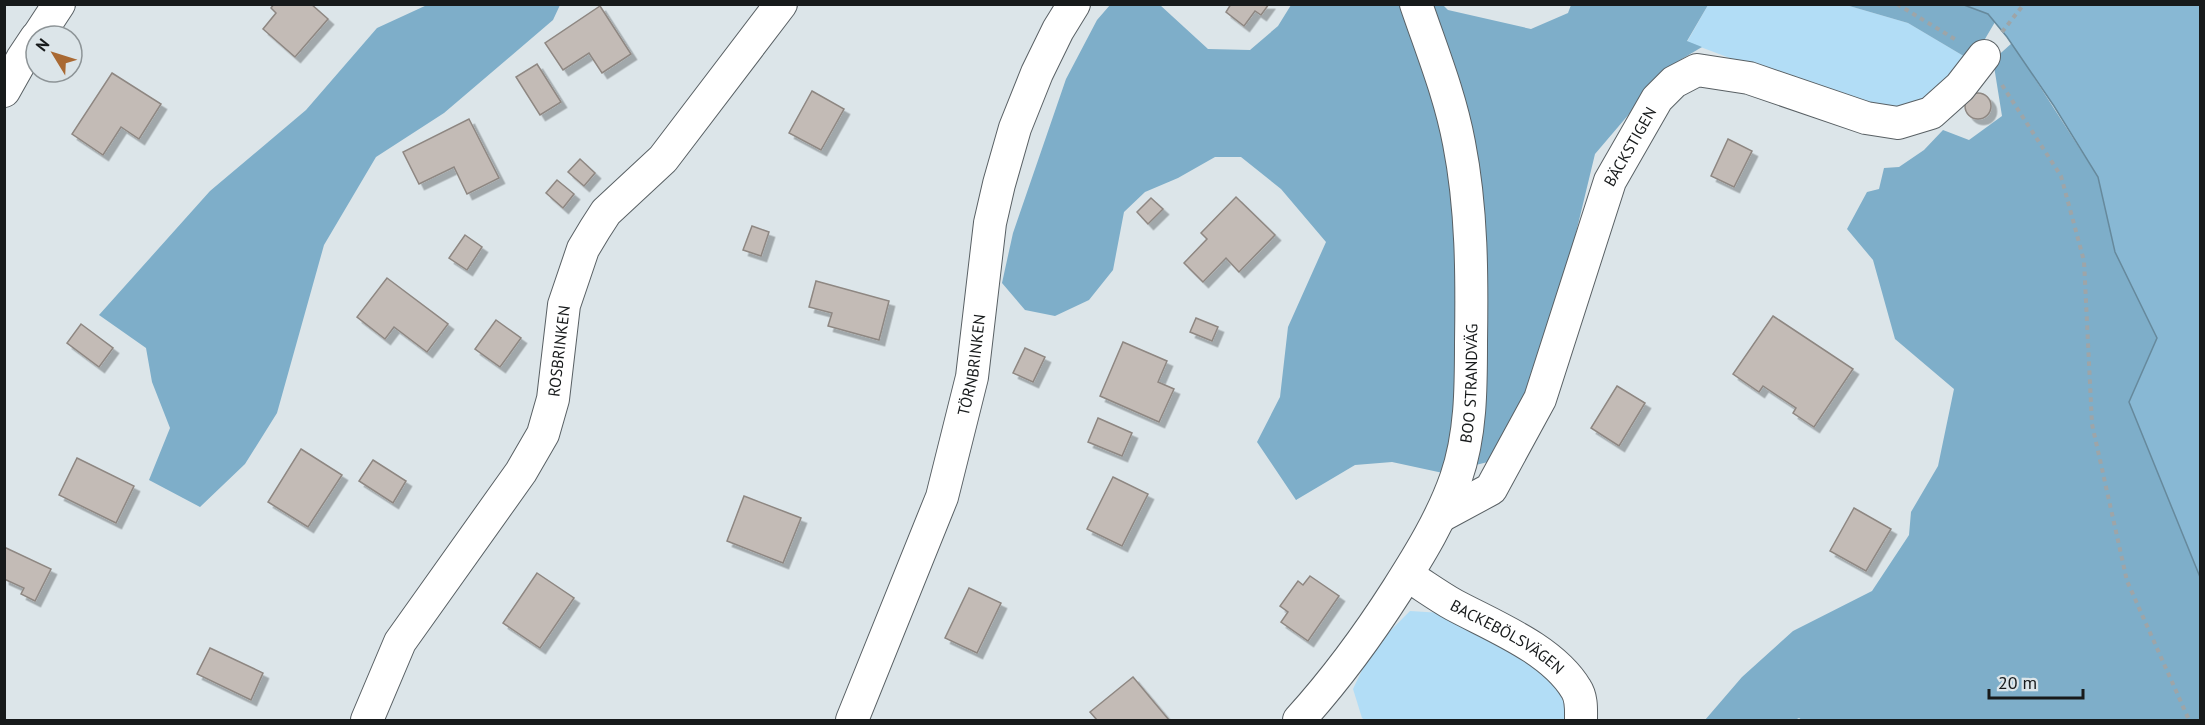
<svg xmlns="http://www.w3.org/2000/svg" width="2205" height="725" font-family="'PT Sans',sans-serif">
  <defs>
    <filter id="shadow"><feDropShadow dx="5.5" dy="5.5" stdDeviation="0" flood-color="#0004"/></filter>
  </defs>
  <rect width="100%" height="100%" fill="#dce5e9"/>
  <!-- green -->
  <g fill="#b2ddf6">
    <path d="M1708,5h138l62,18 64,38 -49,47 -54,2 -182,-68z"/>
    <path d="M1410,611l32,2 34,15 83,55 13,25 -6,12h-201l-3,-2 -9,-29 19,-40z"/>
  </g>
  <!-- forest -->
  <g fill="#7eaec9">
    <path d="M427,5h133l-7,15 -109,93 -68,44 -52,88 -47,168 -32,51 -45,43 -51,-27 21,-52 -18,-46 -6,-34 -47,-33 111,-124 96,-81 71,-82z"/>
    <path d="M1110,5h50l48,44 42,1 28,-24 13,-21h152l5,5 83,19 37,-16 3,-8h137l-21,36 15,6 -32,19 -75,88 -27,112 -51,160 -25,35 -49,12 -51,-11 -37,3 -59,35 -39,-58 23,-45 8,-70 38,-85 -45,-53 -40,-32h-26l-37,21 -33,14 -21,20 -11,58 -24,30 -34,16 -30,-6 -23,-27 11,-50 53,-154 31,-59z"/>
    <path d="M1846,5h119l23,9 7,8 -23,39 -64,-38z"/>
    <path d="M2012,43l86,134 17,73 42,88 -28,64 71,175v143h-398l-3,-2 -4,2h-90l37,-43 51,-46 79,-40 37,-56 2,-23 27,-46 16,-77 -59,-50 -22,-79 -26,-31 20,-37 12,-3 5,-21 15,-1 25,-17 19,-20 26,10 33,-24 -9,-56z"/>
  </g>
  <!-- water -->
  <path fill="#88b8d4" stroke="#66899c" stroke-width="1.5" d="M1964,5h236v572l-71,-175 28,-64 -42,-86 -17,-75 -44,-71 -47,-69 -19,-23z"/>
  <!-- building -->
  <g fill="#c3bbb6" stroke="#8e8782" stroke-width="1.5" filter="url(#shadow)">
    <path d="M274,4h37l17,15 -33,38 -32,-28 13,-16 -5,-5z"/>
    <path d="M1231,4h38l-8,11 -6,-4 -11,15 -18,-14z"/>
    <path d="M600,6l31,48 -29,19 -13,-20 -26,17 -18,-27z"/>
    <path d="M537,64l24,38 -21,13 -24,-38z"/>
    <path d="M112,73l49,31 -22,35 -18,-12 -18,28 -31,-21z"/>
    <path d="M812,91l32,18 -23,41 -32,-17z"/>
    <circle cx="1978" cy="106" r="13"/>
    <path d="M469,119l30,59 -32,16 -13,-27 -35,17 -16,-32z"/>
    <path d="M1728,139l24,12 -18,36 -23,-11z"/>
    <path d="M580,159l15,14 -11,13 -16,-14z"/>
    <path d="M557,180l17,14 -11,14 -17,-15z"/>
    <path d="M1236,197l39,38 -36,37 -13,-14 -23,24 -19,-19 23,-24 -6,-6z"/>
    <path d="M1151,198l12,11 -15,15 -11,-12z"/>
    <path d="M752,226l17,6 -8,24 -18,-6z"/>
    <path d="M465,235l17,12 -15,23 -18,-12z"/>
    <path d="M387,278l61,46 -21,28 -33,-25 -9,12 -28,-22z"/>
    <path d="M816,281l73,20 -10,39 -51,-14 4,-13 -23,-6z"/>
    <path d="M1773,316l80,53 -39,58 -21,-14 3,-5 -33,-22 -4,6 -26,-18z"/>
    <path d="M1196,318l22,9 -6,14 -22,-9z"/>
    <path d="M496,320l25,18 -21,29 -25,-18z"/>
    <path d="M81,324l32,24 -14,19 -32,-24z"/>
    <path d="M1123,342l44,19 -9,21 16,7 -15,33 -59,-26z"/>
    <path d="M1025,348l20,9 -12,25 -20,-9z"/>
    <path d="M1617,386l28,17 -26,43 -28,-18z"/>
    <path d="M1098,418l34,15 -10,23 -34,-14z"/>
    <path d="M301,449l41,26 -34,52 -40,-25z"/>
    <path d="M77,458l57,28 -18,37 -57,-28z"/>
    <path d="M373,460l33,21 -13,22 -34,-22z"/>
    <path d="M1113,477l35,17 -26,52 -35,-17z"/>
    <path d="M744,496l57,22 -18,45 -56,-22z"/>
    <path d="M1854,508l37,21 -25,42 -36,-20z"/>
    <path d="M4,547l47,22 -16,32 -14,-7 3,-6 -20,-9z"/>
    <path d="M537,573l37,25 -34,50 -37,-25z"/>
    <path d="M1310,576l29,20 -31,45 -27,-19 7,-10 -8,-6 18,-25 5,4z"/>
    <path d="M969,588l32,15 -24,50 -32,-15z"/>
    <path d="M210,648l53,25 -12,27 -54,-26z"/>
    <path d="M1133,677l36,43h-72l-7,-8z"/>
  </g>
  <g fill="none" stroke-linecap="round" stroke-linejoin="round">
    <defs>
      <g id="minor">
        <path d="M38,36l21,-32"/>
        <path d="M4,91l18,-32 14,-21"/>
        <path id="s1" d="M1441,516l50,-27 49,-90 70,-218 47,-82 17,-17 23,-12 52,8 117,40 32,5 33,-10 29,-26 24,-31"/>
        <path id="s2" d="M1407,575c16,10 31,21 47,30 39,21 98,44 122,84 6,9 5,21 5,31"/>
        <path id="s3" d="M367,720l33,-78 121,-170 22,-38 10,-35 11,-94 19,-56 12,-20 11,-17 57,-53 118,-155"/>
        <path id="s4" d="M852,720l90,-223 30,-120 18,-154 9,-39 16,-56 22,-55 21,-43 16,-26"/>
        <path id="s5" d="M1299,720c37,-41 68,-83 98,-130 23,-36 45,-72 59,-112 15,-43 15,-91 15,-135 1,-67 1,-134 -12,-200 -9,-48 -27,-92 -43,-139"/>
      </g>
    </defs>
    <!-- minor casing -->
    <use href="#minor" stroke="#596064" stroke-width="34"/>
    <!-- path -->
    <g stroke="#9ea5a8" stroke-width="4" stroke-dasharray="4.5 4.5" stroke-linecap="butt">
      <path d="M1897,4l61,37"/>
      <path d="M2002,32l22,-28"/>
      <path d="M2002,85l59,91 23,85 8,163 35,157 62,139"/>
    </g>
    <!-- minor -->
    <use href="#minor" stroke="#fff" stroke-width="32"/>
  </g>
  <g text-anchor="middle" stroke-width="5" stroke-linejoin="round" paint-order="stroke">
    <!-- street labels -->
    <g font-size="16" fill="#171a1b" stroke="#dce5e9">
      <text dy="6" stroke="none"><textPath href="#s1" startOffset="428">BÄCKSTIGEN</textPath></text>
      <text dy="6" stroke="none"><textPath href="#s3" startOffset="422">ROSBRINKEN</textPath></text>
      <text dy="6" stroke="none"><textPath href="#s4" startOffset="376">TÖRNBRINKEN</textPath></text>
      <text dy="6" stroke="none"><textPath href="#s5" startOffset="386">BOO STRANDVÄG</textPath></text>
      <text dy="6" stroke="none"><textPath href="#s2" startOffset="118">BACKEBÖLSVÄGEN</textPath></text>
    </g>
  </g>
  <!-- border -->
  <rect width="2205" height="725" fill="none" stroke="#171a1b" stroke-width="12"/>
  <!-- north arrow -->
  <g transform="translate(54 54) rotate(308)"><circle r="28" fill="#dce5e9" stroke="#8d9497" stroke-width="1.5"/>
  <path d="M0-4.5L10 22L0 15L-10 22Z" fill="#a96933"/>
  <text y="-9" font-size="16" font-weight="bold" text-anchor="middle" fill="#171a1b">N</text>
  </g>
  <!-- scale -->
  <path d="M1989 689v9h94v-9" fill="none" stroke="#171a1b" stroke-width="3"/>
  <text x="1998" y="689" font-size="18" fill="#171a1b" stroke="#dce5e9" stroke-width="4.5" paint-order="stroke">20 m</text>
</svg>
